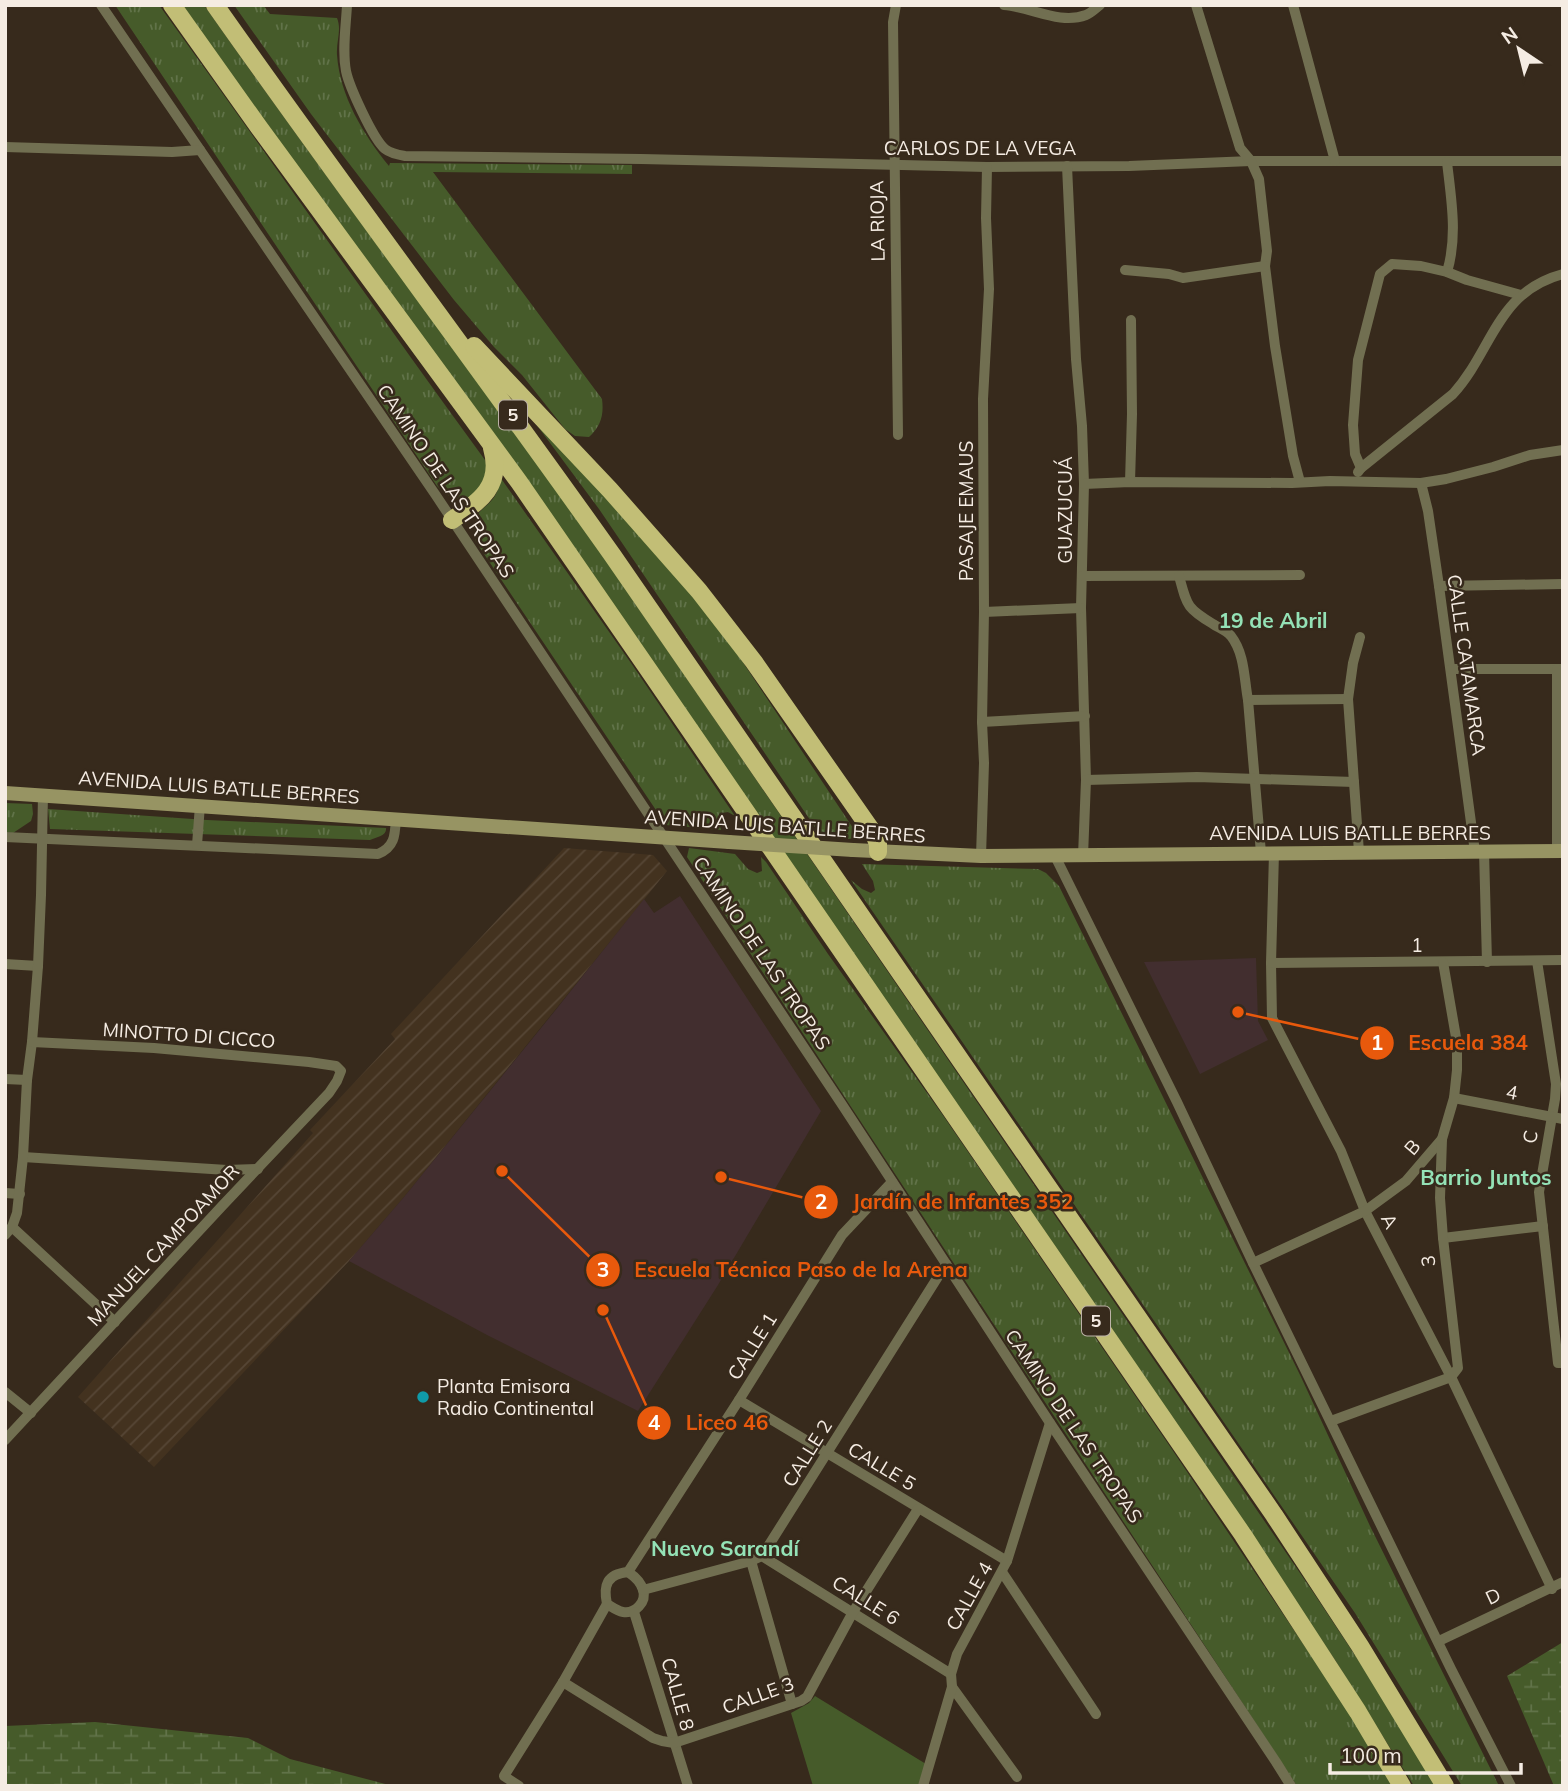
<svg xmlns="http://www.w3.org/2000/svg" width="1568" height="1791" font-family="Mulish,sans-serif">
  <defs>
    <pattern id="industrial-furrows" width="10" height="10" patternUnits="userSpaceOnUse" patternTransform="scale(1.75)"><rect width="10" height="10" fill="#43321f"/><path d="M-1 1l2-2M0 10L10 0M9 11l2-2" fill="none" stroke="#564635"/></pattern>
    <pattern id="grass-tufts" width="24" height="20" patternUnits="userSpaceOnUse" patternTransform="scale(1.75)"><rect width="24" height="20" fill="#465b2a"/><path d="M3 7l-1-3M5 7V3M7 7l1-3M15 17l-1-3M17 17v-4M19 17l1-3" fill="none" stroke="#617349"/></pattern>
    <pattern id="wetland-marsh" width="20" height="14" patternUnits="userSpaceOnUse" patternTransform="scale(1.75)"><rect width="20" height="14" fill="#465b2a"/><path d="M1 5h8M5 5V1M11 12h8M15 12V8" fill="none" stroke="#617349"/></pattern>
  </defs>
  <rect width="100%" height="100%" fill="#372a1c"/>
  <!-- industrial -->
  <path fill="url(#industrial-furrows)" d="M564,848l89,7 14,16 -263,326 -55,64 -195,206 -76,-70 235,-264 -3,-3 85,-91 -4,-5z"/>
  <!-- education -->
  <g fill="#422e2f">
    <path d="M680,896l141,215 -103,174 -80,126 -151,-76 -138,-74 55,-64 150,-185 90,-113 10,14z"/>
    <path d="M1256,958l2,63 10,19 -68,34 -56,-112z"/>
  </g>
  <!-- grass -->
  <g fill="url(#grass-tufts)">
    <path d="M115,5h44c109,151 216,304 326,455l4,13c-4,7 -9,20 -16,24 -14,8 -27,-2 -36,-11z"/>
    <path d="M180,5h24c117,167 240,329 359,493l750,1094 77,116 47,78h-23l-79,-126 -174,-255z"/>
    <path d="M234,5h29l7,9 67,4c5,12 -1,23 0,37 3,41 26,79 52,111l1,-3 242,2v9l-199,-2 169,227c2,16 -1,27 -13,38l-14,-1 -10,-7 -43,-54 -28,-28 -40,-47 -143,-186z"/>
    <path d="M533,420l88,94 70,79 45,59 121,182 -1,4 -8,1 -9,-7h-10l-4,5 -4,-1 -222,-327z"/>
    <path d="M500,477l131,186 104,153 -7,-4 -6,1 -3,5 2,12 -55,-5 -190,-283c-8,-37 14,-29 22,-53 1,-3 1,-8 2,-12z"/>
    <path d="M5,803l27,1 1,10 -2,7 -18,12 -8,-1z"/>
    <path d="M48,809l159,11 179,8c1,8 -9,9 -16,12l-320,-11z"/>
    <path d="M689,848l46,6 13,15 9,4 5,-2 -1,-14 5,5 62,92 114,160 229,334 174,258 50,80h-98l-610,-929z"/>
    <path d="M862,864l176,5 8,4 13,13 242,491 69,149 129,260h-37l-107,-173 -504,-733 11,9 9,4 4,-3 -2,-9z"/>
  </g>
  <!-- wetland -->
  <g fill="url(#wetland-marsh)">
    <path d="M1563,1642v144h-9l-47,-110z"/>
    <path d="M95,1722l153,16 42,21 103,27h-388v-60z"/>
  </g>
  <!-- green -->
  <path fill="#465b2a" d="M815,1696l111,68 -8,22h-105l-22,-73 18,-10z"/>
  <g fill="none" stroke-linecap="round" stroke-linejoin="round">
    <!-- minor -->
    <g stroke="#716f51" stroke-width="10">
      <path d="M101,5l334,489 406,609 209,320 226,339 15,24"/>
      <path d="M347,5c-1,21 -5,45 -1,66 3,15 27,68 39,78 5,4 14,6 20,7l236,3 346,8 142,-1 122,-5h312"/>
      <path d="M896,5l-3,17 5,413"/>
      <path d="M1004,5c27,2 56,20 82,10 5,-2 10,-7 14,-10"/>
      <path d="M1196,5l44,143 11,13 8,18 8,72 -2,15 10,80 18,110 7,26"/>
      <path d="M1293,5l42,156"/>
      <path d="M5,147l167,5 28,-2"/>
      <path d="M1067,166l9,193 6,67 2,58 -3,124 5,172 -3,76"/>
      <path d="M1125,270l44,4 14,4 82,-12"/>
      <path d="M1447,272c11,-36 4,-74 0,-110"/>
      <path d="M1361,468l-6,-14 -2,-29 5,-65 22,-86 12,-10 29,2 26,6 20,8 54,15"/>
      <path d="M1358,472l3,-4 92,-74c40,-44 43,-102 110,-120"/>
      <path d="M1130,482l2,-68 -1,-94"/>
      <path d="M1421,483l7,28 11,75 36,266"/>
      <path d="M1084,484l46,-2 162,1 38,-2 91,2 25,-4 47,-12 37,-12 33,-5"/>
      <path d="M1082,576l218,-1"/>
      <path d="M1179,576c8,29 7,32 34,48 6,4 13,6 18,12 14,18 13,43 17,64l13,153"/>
      <path d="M1439,586l124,-2"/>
      <path d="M984,612l97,-4"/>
      <path d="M1451,669h112"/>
      <path d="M1248,700l100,-1"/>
      <path d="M982,722l103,-6"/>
      <path d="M1086,780l111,-3 157,5"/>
      <path d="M5,837l373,17c17,-7 17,-19 18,-36"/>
      <path d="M197,845l3,-40"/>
      <path d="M1484,851l3,111"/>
      <path d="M1557,851v-182"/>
      <path d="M1359,852l-11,-153 5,-36 7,-26"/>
      <path d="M1274,853l-3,110 1,55 69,133 24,60 86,166 101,212"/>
      <path d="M981,856l3,-93 -2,-41 2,-110 -1,-213 6,-110 -3,-71 1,-51"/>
      <path d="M1055,856l122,246 76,161 198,406 60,117"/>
      <path d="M1537,961l19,123 -1,15 -16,93 19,171h5"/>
      <path d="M1271,963l292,-3"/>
      <path d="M5,964l33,2"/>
      <path d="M5,1079l22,1"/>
      <path d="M1454,1098l109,21"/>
      <path d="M23,1157l204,13 31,-1"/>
      <path d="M5,1193l15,1"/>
      <path d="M12,1227l103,95"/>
      <path d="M5,1235l7,-8 5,-14 6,-56 4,-77 5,-38 6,-76 3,-71 2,-100"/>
      <path d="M1443,1238l100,-12"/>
      <path d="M1253,1263l112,-52 41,-30 36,-42 12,-41 3,-28v-27l-14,-81"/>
      <path d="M5,1392l26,21"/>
      <path d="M739,1400l268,161"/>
      <path d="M1331,1421l120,-44 7,-9 -15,-130 -3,-40 2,-59"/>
      <path d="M5,1440l218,-235 106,-112 8,-12 4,-10 -5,-5 -27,-4 -155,-14 -122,-6"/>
      <path d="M762,1556l189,118"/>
      <path d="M751,1561l41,143"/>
      <path d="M628,1572l111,-172 103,-165 50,-53"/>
      <path d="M628,1572c6,4 13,10 15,18 4,12 -8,24 -20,22 -6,-1 -11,-5 -16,-8 -4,-19 0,-30 21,-32z"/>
      <path d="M1002,1572l94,142"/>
      <path d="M643,1590l108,-29 11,-5 184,-292"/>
      <path d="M634,1612l54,174"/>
      <path d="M1439,1641l124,-59"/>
      <path d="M563,1682l90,56 9,3 12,2 127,-42 6,-4 46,-85 65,-103"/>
      <path d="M952,1687l65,90"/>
      <path d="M519,1786l-15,-10 59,-94 44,-78"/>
      <path d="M923,1786l29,-99 -1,-13 6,-20 50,-93 43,-138"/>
    </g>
    <!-- secondary -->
    <g stroke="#979463" stroke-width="14">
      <path d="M5,793l724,49"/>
      <path d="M853,850l128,6 582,-5"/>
    </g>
    <!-- trunk -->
    <g stroke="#c2be76" stroke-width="18">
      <path d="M172,5l86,121 261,356 129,187 595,866 115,177 44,74"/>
      <path d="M215,5c130,185 267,366 398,551l661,959 86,131 85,140"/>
      <path d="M474,346l136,144 89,101 55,71 120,172 4,10v8"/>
      <path d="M452,520c28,-19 51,-34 40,-72"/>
    </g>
    <!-- secondary-bridge -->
    <path stroke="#979463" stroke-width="14" d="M729,842l124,8"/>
  </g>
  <!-- markers -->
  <circle fill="#0f9aa8" stroke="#372a1c" stroke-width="2.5" cx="423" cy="1397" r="7"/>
  <g text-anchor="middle" stroke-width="5" stroke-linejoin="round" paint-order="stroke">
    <!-- shield labels -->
    <g fill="#372a1c" stroke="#bcb2a7" stroke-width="2">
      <rect x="499" y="400.5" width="28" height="29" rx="5"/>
      <rect x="1082" y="1306.5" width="28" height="29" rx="5"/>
    </g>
    <g font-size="18" font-weight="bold" fill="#f5ece3">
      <text x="513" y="421">5</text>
      <text x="1096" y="1327">5</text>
    </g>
    <!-- street labels -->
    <g font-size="19" fill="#f5ece3" stroke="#372a1c">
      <text x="980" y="155">CARLOS DE LA VEGA</text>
      <text transform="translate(877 221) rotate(-91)" y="7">LA RIOJA</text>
      <text transform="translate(446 481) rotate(56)" y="7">CAMINO DE LAS TROPAS</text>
      <text transform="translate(1065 510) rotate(-90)" y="7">GUAZUCUÁ</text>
      <text transform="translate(966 511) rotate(-90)" y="7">PASAJE EMAUS</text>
      <text transform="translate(1467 665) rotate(82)" y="7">CALLE CATAMARCA</text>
      <text transform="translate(219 787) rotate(4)" y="7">AVENIDA LUIS BATLLE BERRES</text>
      <text transform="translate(785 826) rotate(4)" y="7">AVENIDA LUIS BATLLE BERRES</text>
      <text x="1350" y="840">AVENIDA LUIS BATLLE BERRES</text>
      <text x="1417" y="952">1</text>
      <text transform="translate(762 953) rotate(56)" y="7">CAMINO DE LAS TROPAS</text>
      <text transform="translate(189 1035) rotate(4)" y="7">MINOTTO DI CICCO</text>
      <text transform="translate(1512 1092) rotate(11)" y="7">4</text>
      <text transform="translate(1530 1137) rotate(-80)" y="7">C</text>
      <text transform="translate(1412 1147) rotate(-50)" y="7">B</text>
      <text transform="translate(1390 1221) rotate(63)" y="7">A</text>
      <text transform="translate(163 1245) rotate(-47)" y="7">MANUEL CAMPOAMOR</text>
      <text transform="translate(1428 1261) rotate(-96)" y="7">3</text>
      <text transform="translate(752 1346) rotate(-58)" y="7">CALLE 1</text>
      <text transform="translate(1074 1426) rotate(56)" y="7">CAMINO DE LAS TROPAS</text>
      <text transform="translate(807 1453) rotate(-58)" y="7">CALLE 2</text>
      <text transform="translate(882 1466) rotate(31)" y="7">CALLE 5</text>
      <text transform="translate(969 1596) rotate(-61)" y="7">CALLE 4</text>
      <text transform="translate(1493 1596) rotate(-25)" y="7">D</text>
      <text transform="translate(866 1600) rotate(32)" y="7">CALLE 6</text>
      <text transform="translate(678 1694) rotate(74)" y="7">CALLE 8</text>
      <text transform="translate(758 1695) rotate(-20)" y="7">CALLE 3</text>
    </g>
    <!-- poi labels -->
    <g font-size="19" fill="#f5ece3" stroke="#372a1c" text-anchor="start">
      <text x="437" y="1393">Planta Emisora<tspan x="437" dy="22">Radio Continental</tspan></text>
    </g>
    <!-- neighbourhood labels -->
    <g font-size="21" font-weight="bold" fill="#94e2b6" stroke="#372a1c">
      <text x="1273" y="628">19 de Abril</text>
      <text x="1486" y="1185">Barrio Juntos</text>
      <text x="725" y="1556">Nuevo Sarandí</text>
    </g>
  </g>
  <!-- callouts -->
  <path fill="none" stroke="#e8590c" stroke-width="2.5" d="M1238 1012L1377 1043M721 1177L821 1202M502 1171L603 1270M603 1310L654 1423"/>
  <g fill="#e8590c" stroke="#372a1c" stroke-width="2.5">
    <circle cx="1238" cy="1012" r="7"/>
    <circle cx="721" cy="1177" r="7"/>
    <circle cx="502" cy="1171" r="7"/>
    <circle cx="603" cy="1310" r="7"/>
    <circle cx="1377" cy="1043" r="18"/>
    <circle cx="821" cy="1202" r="18"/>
    <circle cx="603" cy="1270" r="18"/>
    <circle cx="654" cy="1423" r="18"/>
  </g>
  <g font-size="21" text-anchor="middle" font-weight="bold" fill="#fff">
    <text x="1377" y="1050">1</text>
    <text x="821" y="1209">2</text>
    <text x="603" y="1277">3</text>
    <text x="654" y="1430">4</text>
  </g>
  <g font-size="21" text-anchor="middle" font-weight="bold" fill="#e8590c" stroke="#372a1c" stroke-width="5" stroke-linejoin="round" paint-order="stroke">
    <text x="1468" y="1050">Escuela 384</text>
    <text x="963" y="1209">Jardín de Infantes 352</text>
    <text x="801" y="1277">Escuela Técnica Paso de la Arena</text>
    <text x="727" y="1430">Liceo 46</text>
  </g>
  <!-- border -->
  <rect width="1568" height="1791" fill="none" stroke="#f5ece3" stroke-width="14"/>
  <!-- north arrow -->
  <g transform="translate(1519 49) rotate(325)" stroke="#372a1c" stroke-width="5" paint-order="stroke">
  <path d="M0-5L12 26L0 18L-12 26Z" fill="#f5ece3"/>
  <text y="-10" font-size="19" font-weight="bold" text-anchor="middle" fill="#f5ece3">N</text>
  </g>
  <!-- scale -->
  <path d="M1330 1763v10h191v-10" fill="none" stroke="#f5ece3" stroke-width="3.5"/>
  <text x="1340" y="1763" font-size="21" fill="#f5ece3" stroke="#372a1c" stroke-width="5" paint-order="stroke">100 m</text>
</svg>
